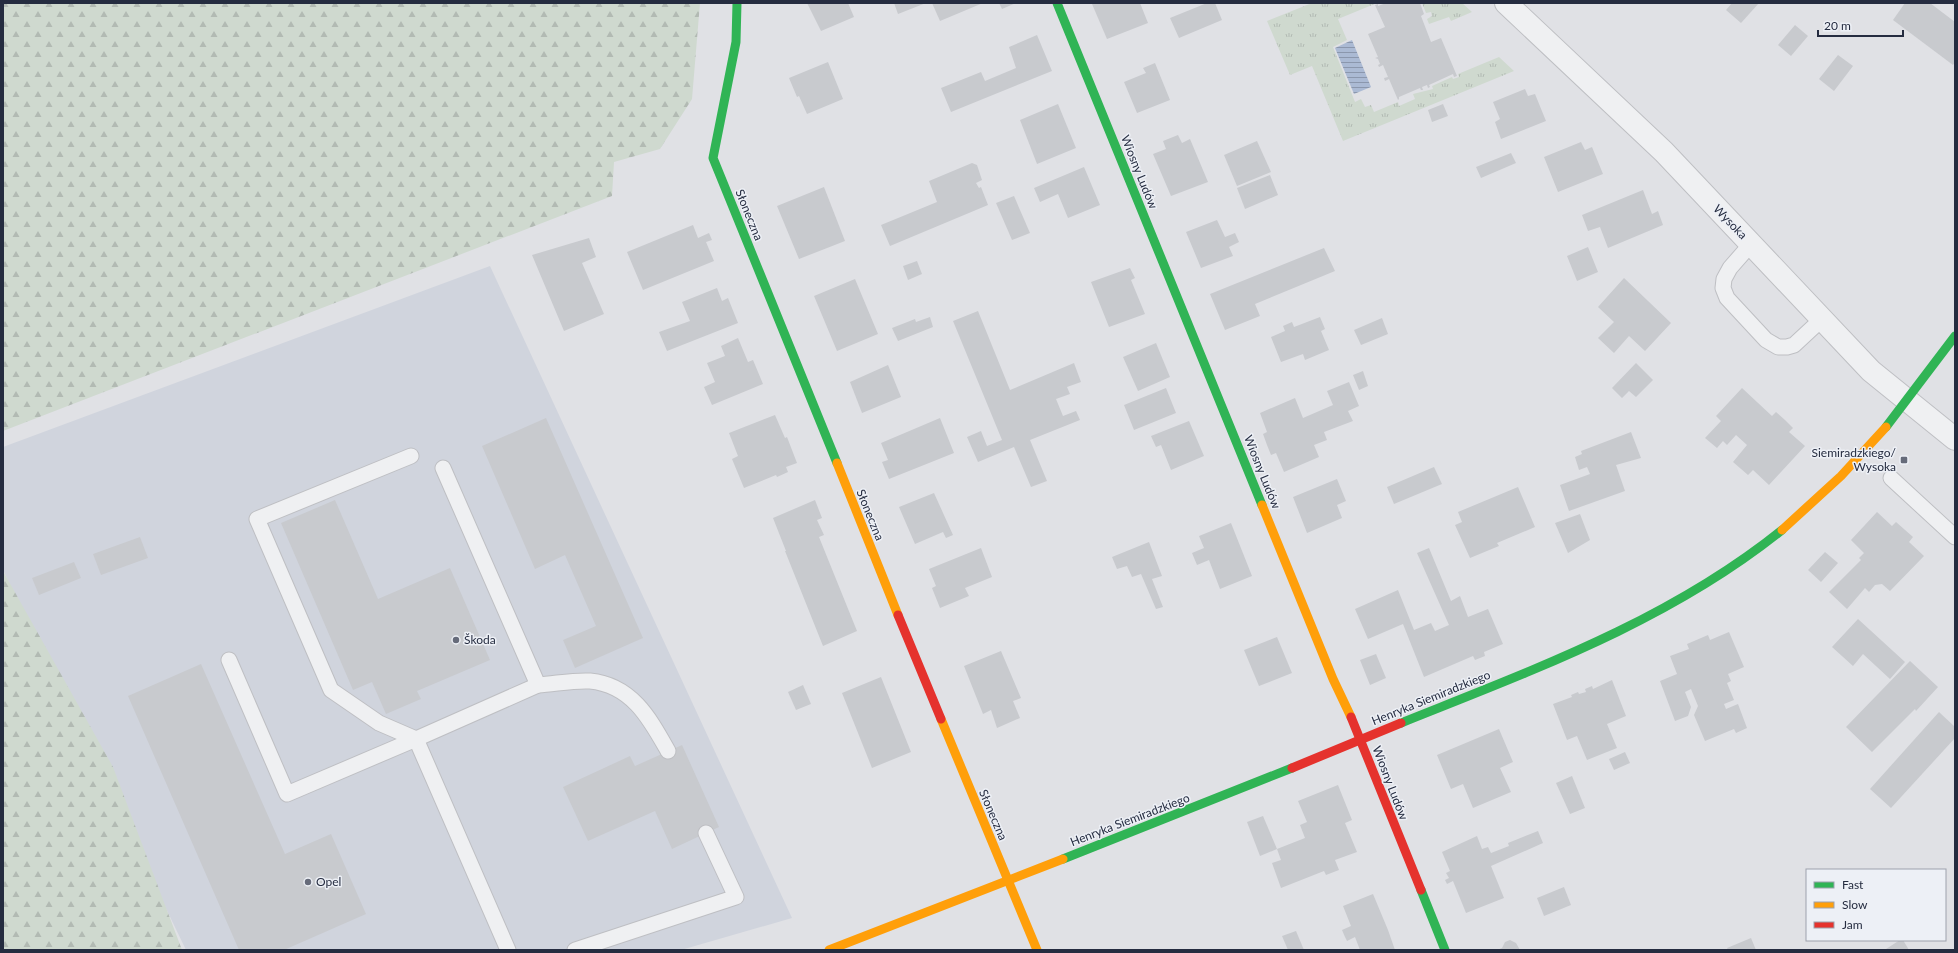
<svg xmlns="http://www.w3.org/2000/svg" width="1958" height="953" font-family="Lato,sans-serif">
  <defs>
    <pattern id="grass-tufts" width="24" height="20" patternUnits="userSpaceOnUse"><rect width="24" height="20" fill="#cfd9cf"/><path d="M3 7l-1-3M5 7V3M7 7l1-3M15 17l-1-3M17 17v-4M19 17l1-3" fill="none" stroke="#b2bab3"/></pattern>
    <pattern id="forest-firs" width="22" height="20" patternUnits="userSpaceOnUse"><rect width="22" height="20" fill="#cfd9cf"/><path d="M5 1l3.5 6h-7zM16 11l3.5 6h-7z" fill="#b2bab3"/></pattern>
    <pattern id="water-rules" width="6" height="5" patternUnits="userSpaceOnUse"><rect width="6" height="5" fill="#abbad4"/><path d="M0 2.5h6" fill="none" stroke="#8b97ad"/></pattern>
  </defs>
  <rect width="100%" height="100%" fill="#e0e1e5"/>
  <!-- built -->
  <path fill="#d0d4dd" d="M490,266l302,652 -111,32h-495l-183,-380v-123z"/>
  <!-- grass -->
  <g fill="url(#grass-tufts)">
    <path d="M1312,3h65l-39,16 9,21 -14,7 22,55 6,-3 4,8 6,-2 3,7 24,-10 1,4 16,-7 -2,-5 20,-5 -1,-3 20,-9 1,2 6,-2 -1,-3 41,-17 15,14 -171,70 -31,-75 -22,9 -23,-54z"/>
    <path d="M1422,3h40l10,9 -21,9 -2,-4 -20,7 -2,-5 5,-3 -1,-4 -5,1z"/>
  </g>
  <!-- forest -->
  <g fill="url(#forest-firs)">
    <path d="M3,3h697l-8,96 -32,50 -46,13 -2,34 -609,235z"/>
    <path d="M3,571l110,196 69,183h-179z"/>
  </g>
  <!-- water -->
  <path fill="url(#water-rules)" d="M1352,40l19,47 -17,7 -19,-46z"/>
  <!-- building -->
  <g fill="#c8cace">
    <path d="M807,3h41l6,14 -33,14z"/>
    <path d="M894,3h32l-28,11z"/>
    <path d="M932,3h51l-43,18z"/>
    <path d="M999,3h17l-14,6z"/>
    <path d="M1095,3h45l8,20 -41,16 -15,-35z"/>
    <path d="M1207,3h8l7,17 -43,18 -9,-20z"/>
    <path d="M1386,3h34l4,11 -3,2 10,26 10,-4 16,38 -3,1 -1,-3 -24,11 1,2 -2,1 -1,-3 -5,2 1,3h-2l-1,-2 -21,9v2l-1,1 -9,-21 -4,2 -1,-3 4,-1 -5,-12 -4,2 -1,-2 2,-1 -2,-5 -3,-1 3,-1 -10,-23 17,-7 -10,-22 3,-1v2z"/>
    <path d="M1732,3h27l-18,20 -15,-13z"/>
    <path d="M1905,3h25l25,19v40l-2,3 -60,-45z"/>
    <path d="M1795,25l13,11 -17,20 -13,-11z"/>
    <path d="M1037,35l15,36 -101,41 -10,-24 40,-16 4,9 31,-13 -7,-21z"/>
    <path d="M1838,55l15,11 -19,25 -15,-12z"/>
    <path d="M828,62l15,37 -36,15 -8,-18 -2,1 -8,-19z"/>
    <path d="M1155,63l15,37 -33,13 -13,-31 22,-9 -3,-5z"/>
    <path d="M1525,89l3,7 7,-2 11,27 -45,18 -6,-17 5,-3 -7,-17z"/>
    <path d="M1058,104l18,44 -39,16 -17,-44z"/>
    <path d="M1443,104l5,12 -16,6 -4,-12z"/>
    <path d="M1178,135l4,8 8,-4 18,43 -37,14 -18,-42 13,-5 -3,-8z"/>
    <path d="M1257,141l14,31 -34,14 -13,-31z"/>
    <path d="M1581,142l4,8 7,-3 11,27 -45,18 -14,-35z"/>
    <path d="M1511,153l5,10 -35,15 -5,-11z"/>
    <path d="M972,163l5,2 5,15 -6,3 3,5 2,-1 7,18 -98,41 -9,-21 56,-23 -8,-21z"/>
    <path d="M1084,167l16,38 -32,13 -10,-24 -18,8 -6,-14z"/>
    <path d="M1270,175l8,20 -33,14 -8,-21z"/>
    <path d="M824,187l21,54 -46,18 -22,-53z"/>
    <path d="M1643,190l9,24 6,-3 5,14 -55,23 -8,-21 -12,4 -6,-16z"/>
    <path d="M1014,196l16,37 -18,7 -16,-37z"/>
    <path d="M1217,220l8,17 10,-4 4,9 -10,5 4,9 -32,12 -15,-36z"/>
    <path d="M693,225l5,13 11,-5 3,7 -6,2 8,19 -71,29 -16,-38z"/>
    <path d="M589,238l7,19 -14,6 22,51 -40,17 -32,-76z"/>
    <path d="M1588,247l10,25 -21,9 -10,-25z"/>
    <path d="M1324,248l11,23 -80,33 5,12 -35,14 -15,-36z"/>
    <path d="M917,261l5,13 -14,6 -5,-14z"/>
    <path d="M1130,268l5,10 -4,2 14,34 -36,13 -18,-45z"/>
    <path d="M1624,278l47,45 -26,28 -16,-15 -15,17 -16,-15 16,-16 -16,-15z"/>
    <path d="M855,279l23,55 -41,17 -23,-55z"/>
    <path d="M717,288l5,13 6,-3 10,25 -71,28 -8,-19 31,-11 -8,-19z"/>
    <path d="M978,311l32,79 64,-27 7,19 -14,5 3,7 -14,5 7,17 13,-5 4,9 -50,20 17,41 -16,6 -17,-40 -36,15 -11,-25 14,-6 6,15 15,-6 -49,-119z"/>
    <path d="M930,317l3,10 -35,14 -6,-13 23,-9 1,3z"/>
    <path d="M1320,317l5,12 -4,2 8,19 -24,10 -2,-6 -22,8 -10,-25 14,-6 -2,-5 9,-4 2,5z"/>
    <path d="M1382,318l6,16 -27,11 -7,-15z"/>
    <path d="M738,338l10,24 5,-2 10,24 -51,21 -8,-18 11,-5 -8,-19 18,-7 -4,-10z"/>
    <path d="M1156,343l14,34 -32,14 -15,-34z"/>
    <path d="M1636,363l17,17 -17,17 -7,-6 -7,7 -10,-10z"/>
    <path d="M888,365l13,32 -39,16 -12,-31z"/>
    <path d="M1363,371l5,15 -9,4 -6,-15z"/>
    <path d="M1349,382l10,24 -11,5 5,10 -29,11 3,8 -13,5 5,12 -35,15 -8,-19 -5,2 -4,-10 -4,-11 4,-2 -7,-19 35,-15 8,20 30,-13 -6,-14z"/>
    <path d="M1166,388l10,25 -42,17 -10,-25z"/>
    <path d="M1742,388l30,28 4,-4 9,8 8,8 -4,4 16,14 -36,39 -16,-15 -5,5 -15,-13 14,-17 -11,-10 -9,10 -4,-4 -6,7 -12,-10 16,-17 -5,-5z"/>
    <path d="M775,415l10,23 2,-1 10,26 -11,4 2,5 -11,5 -1,-2 -32,13 -12,-29 6,-3 -9,-23z"/>
    <path d="M546,418l97,220 -68,30 -12,-28 33,-14 -31,-71 -30,14 -53,-123z"/>
    <path d="M940,418l14,35 -65,26 -7,-17 6,-2 -7,-17z"/>
    <path d="M1189,421l15,35 -33,14 -10,-25 -5,2 -5,-11z"/>
    <path d="M1631,432l10,26 -25,7 9,26 -56,20 -9,-26 30,-11 -3,-7 -8,3 -4,-13 7,-3 -1,-3z"/>
    <path d="M1434,467l8,17 -48,20 -7,-17z"/>
    <path d="M1337,479l9,22 -9,4 5,13 -35,15 -14,-36z"/>
    <path d="M1518,487l17,40 -38,16 2,3 -29,12 -15,-33 7,-3 -4,-10z"/>
    <path d="M934,493l19,42 -7,3 -3,-6 -28,12 -16,-37z"/>
    <path d="M335,500l43,99 72,-31 40,92 -73,31 4,8 -35,15 -14,-32 -19,8 -72,-167z"/>
    <path d="M815,500l7,18 -5,2 7,15 -5,2 38,94 -34,15 -38,-95h1l-13,-33z"/>
    <path d="M1877,512l15,14 4,-4 17,15 -4,5 15,14 -34,35 -8,-7 -7,1 -6,7 -4,-4 -18,21 -18,-17 32,-32 -2,-2 5,-5 -13,-13z"/>
    <path d="M1580,514l10,26 -22,13 -13,-30z"/>
    <path d="M1231,523l21,53 -32,13 -11,-29 -12,5 -5,-12 12,-5 -5,-12z"/>
    <path d="M140,537l8,21 -47,17 -8,-21z"/>
    <path d="M1149,542l13,34 -10,3 11,28 -7,2 -15,-35 -9,3 -5,-11 -10,3 -5,-12z"/>
    <path d="M981,548l11,29 -27,11 4,8 -29,12 -8,-20 4,-2 -7,-17z"/>
    <path d="M1429,548l22,53 9,-5 8,21 20,-8 15,35 -19,8 1,4 -10,4 -2,-4 -49,21 -21,-53 -35,15 -13,-30 43,-19 16,40 17,-7 4,8 14,-6 -32,-72z"/>
    <path d="M1825,552l13,11 -17,19 -13,-12z"/>
    <path d="M74,562l7,16 -42,17 -7,-17z"/>
    <path d="M1858,619l47,43 -15,17 -27,-25 -10,12 -21,-19z"/>
    <path d="M1729,632l15,35 -16,7 3,7 -4,2 7,17 -10,4 2,5 12,-5 9,24 -11,5 -2,-4 -29,12 -11,-26 4,-9 -7,-17 -6,3 6,15 -3,9 -13,5 -15,-40 17,-7 -7,-18 19,-7 -2,-5 21,-9 2,5z"/>
    <path d="M1277,637l15,36 -33,13 -15,-36z"/>
    <path d="M1001,651l20,47 -8,3 7,17 -23,10 -6,-18 -8,4 -19,-48z"/>
    <path d="M1376,654l10,24 -16,7 -10,-25z"/>
    <path d="M1910,661l28,26 -22,24 -1,-2 -43,43 -26,-25z"/>
    <path d="M201,664l84,190 46,-20 35,80 -82,36h-45l-111,-254z"/>
    <path d="M881,677l30,75 -39,16 -30,-75z"/>
    <path d="M1612,680l14,36 -19,8 10,24 -30,12 -10,-24 -10,4 -14,-36 19,-7 -1,-2 7,-3 1,2 7,-2 -1,-3 7,-3 1,3z"/>
    <path d="M803,685l8,19 -15,6 -8,-18z"/>
    <path d="M1939,712l16,15v11l-64,70 -21,-19z"/>
    <path d="M1499,729l14,33 -13,6 11,24 -38,16 -10,-24 -12,5 -14,-34z"/>
    <path d="M682,745l37,82 -47,22 -17,-38 -67,30 -25,-54 67,-31 5,10z"/>
    <path d="M1625,752l5,11 -16,7 -5,-11z"/>
    <path d="M1572,776l13,32 -15,6 -14,-31z"/>
    <path d="M1338,785l14,35 -7,3 12,29 -22,8 4,10 -13,5 -2,-4 -43,17 -9,-25 9,-3 -4,-11 28,-11 -5,-13 7,-3 -9,-21z"/>
    <path d="M1263,816l14,33 -17,7 -13,-34z"/>
    <path d="M1538,831l5,12 -52,23 13,32 -38,15 -13,-32 -6,3 -2,-4 4,-2 -3,-5 4,-2 -8,-19 35,-16 5,13 6,-2 3,6 18,-7 -1,-3z"/>
    <path d="M1564,887l7,18 -27,11 -7,-18z"/>
    <path d="M1373,894l15,36 7,20h-35l-5,-13 -8,4 -2,-4 -3,-7 9,-4 -8,-20z"/>
    <path d="M1296,931l8,19h-16l-6,-14z"/>
    <path d="M1751,938l5,12h-28l-1,-2z"/>
    <path d="M1510,940l6,3 4,7h-23l5,-2 3,-6z"/>
    <path d="M1900,940h3l6,10h-22l-1,-1z"/>
  </g>
  <g fill="none" stroke-linecap="round" stroke-linejoin="round">
    <defs>
      <g id="lane">
        <path d="M1751,244l-21,24 -6,11 -1,9 4,10 39,42 12,7h9l7,-2 28,-26"/>
        <path d="M443,468l95,217 -122,54 92,211"/>
        <path d="M1891,478l64,59"/>
        <path d="M229,660l58,134 129,-55 -37,-16 -48,-33 -74,-171 154,-63"/>
        <path d="M538,685c17,-1 35,-5 52,-4 42,4 60,38 78,70"/>
        <path d="M575,950l161,-53 -30,-64"/>
      </g>
      <path id="street" d="M1506,3l158,149 207,219 84,68"/>
    </defs>
    <!-- lane casing -->
    <use href="#lane" stroke="#bebfc3" stroke-width="17"/>
    <!-- street casing -->
    <use href="#street" stroke="#bebfc3" stroke-width="24"/>
    <!-- lane -->
    <use href="#lane" stroke="#eff0f2" stroke-width="15"/>
    <!-- street -->
    <use href="#street" stroke="#eff0f2" stroke-width="22"/>
    <!-- fast -->
    <g stroke="#30b455" stroke-width="9">
      <path d="M737,3l-1,39 -23,116 124,305"/>
      <path d="M1057,3l205,502"/>
      <path d="M1886,427l69,-91"/>
      <path d="M1401,723c132,-53 268,-102 381,-193"/>
      <path d="M1063,859l229,-91"/>
      <path d="M1421,890l24,60"/>
    </g>
    <!-- slow -->
    <g stroke="#ff9f0a" stroke-width="9">
      <path d="M837,463l61,152"/>
      <path d="M1262,505l71,174 18,38"/>
      <path d="M1782,530l59,-54 45,-49"/>
      <path d="M941,719l96,231"/>
      <path d="M829,950l234,-91"/>
    </g>
    <!-- jam -->
    <g stroke="#e5322d" stroke-width="9">
      <path d="M898,615l43,104"/>
      <path d="M1351,717l70,173"/>
      <path d="M1292,768l109,-45"/>
    </g>
  </g>
  <!-- markers -->
  <g fill="#666b7a" stroke="#edf0f6" stroke-width="1.5">
    <rect x="1900" y="456" width="8" height="8" rx="2"/>
    <circle cx="456" cy="640" r="4"/>
    <circle cx="308" cy="882" r="4"/>
  </g>
  <g text-anchor="middle" stroke-width="3" stroke-linejoin="round" paint-order="stroke">
    <!-- street labels -->
    <g font-size="12" fill="#252c40" stroke="#edf0f6">
      <text transform="translate(1139 172) rotate(68)" y="4">Wiosny Ludów</text>
      <text transform="translate(749 215) rotate(68)" y="4">Słoneczna</text>
      <text transform="translate(1730 222) rotate(46)" y="4">Wysoka</text>
      <text transform="translate(1262 472) rotate(68)" y="4">Wiosny Ludów</text>
      <text transform="translate(870 515) rotate(68)" y="4">Słoneczna</text>
      <text transform="translate(1431 698) rotate(-22)" y="4">Henryka Siemiradzkiego</text>
      <text transform="translate(1390 783) rotate(69)" y="4">Wiosny Ludów</text>
      <text transform="translate(993 815) rotate(67)" y="4">Słoneczna</text>
      <text transform="translate(1130 820) rotate(-21)" y="4">Henryka Siemiradzkiego</text>
    </g>
    <!-- poi labels -->
    <g font-size="12" fill="#252c40" stroke="#edf0f6" text-anchor="start">
      <text x="1896" y="457" text-anchor="end">Siemiradzkiego/<tspan x="1896" dy="14">Wysoka</tspan></text>
      <text x="464" y="644">Škoda</text>
      <text x="316" y="886">Opel</text>
    </g>
  </g>
  <!-- border -->
  <rect width="1958" height="953" fill="none" stroke="#252c40" stroke-width="8"/>
  <!-- legend -->
  <rect x="1806" y="869" width="140" height="72" fill="#edf0f6" stroke="#9da2ad"/>
  <rect x="1814" y="882" width="20" height="6" fill="#30b455" stroke="#9da2ad"/>
  <text x="1842" y="889" font-size="12" fill="#252c40">Fast</text>
  <rect x="1814" y="902" width="20" height="6" fill="#ff9f0a" stroke="#9da2ad"/>
  <text x="1842" y="909" font-size="12" fill="#252c40">Slow</text>
  <rect x="1814" y="922" width="20" height="6" fill="#e5322d" stroke="#9da2ad"/>
  <text x="1842" y="929" font-size="12" fill="#252c40">Jam</text>
  <!-- scale -->
  <path d="M1818 30v6h85v-6" fill="none" stroke="#252c40" stroke-width="2"/>
  <text x="1824" y="30" font-size="12" fill="#252c40" stroke="#edf0f6" stroke-width="3" paint-order="stroke">20 m</text>
</svg>
